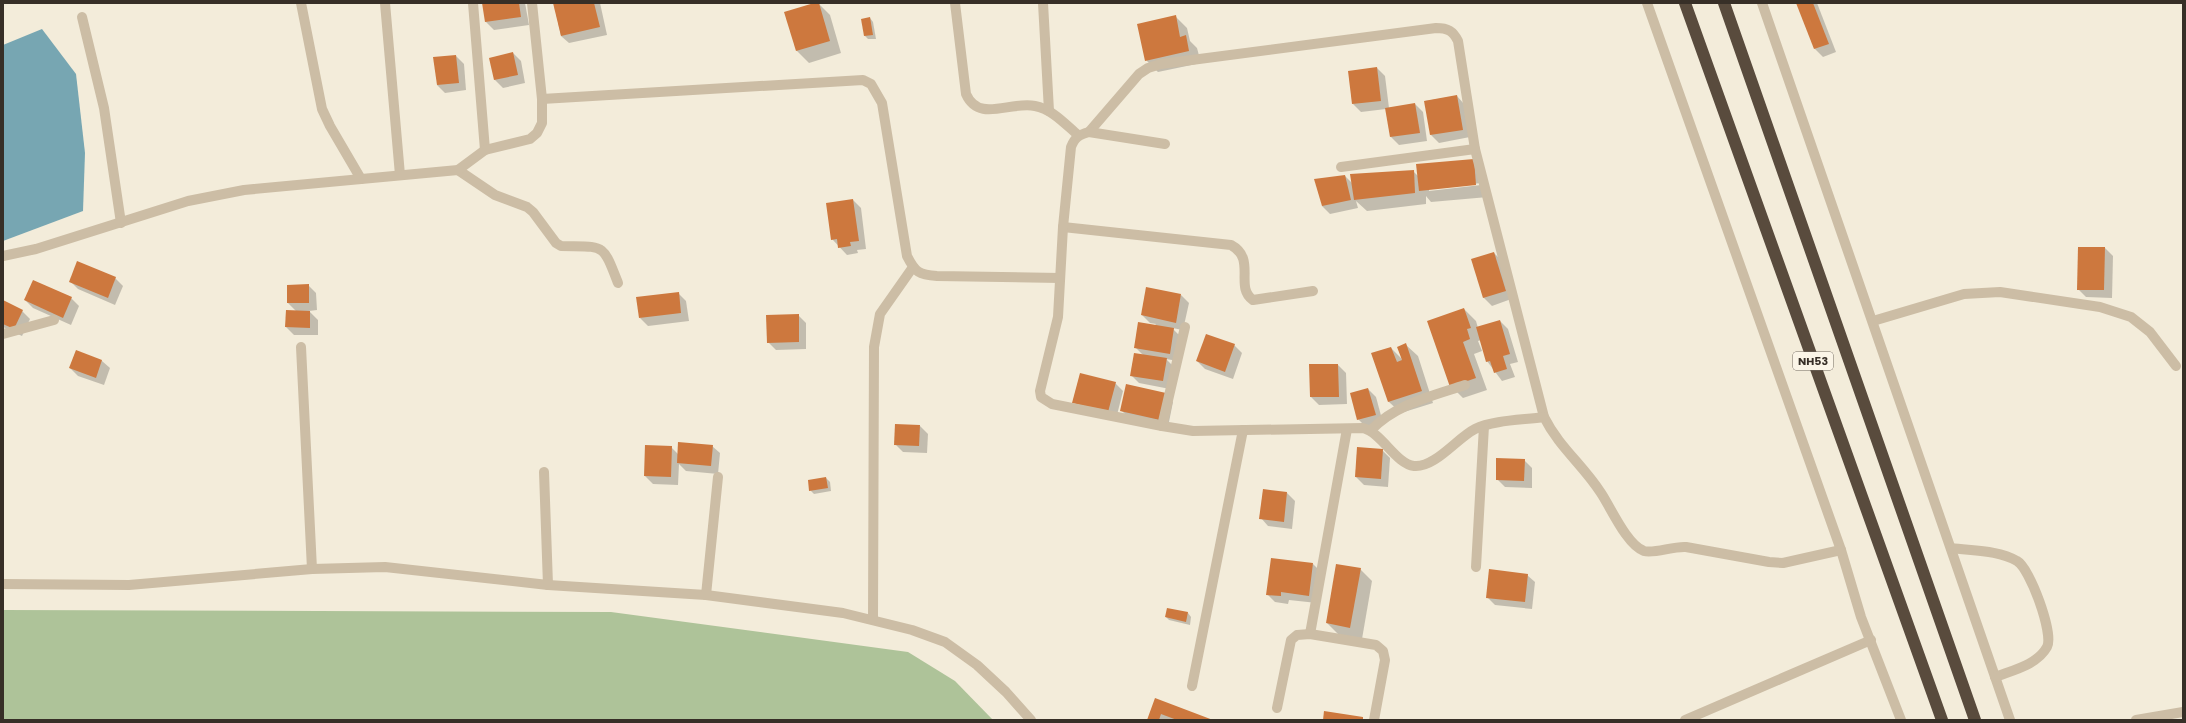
<svg xmlns="http://www.w3.org/2000/svg" width="2186" height="723" font-family="Poppins,sans-serif">
  <rect width="100%" height="100%" fill="#f3ecda"/>
  <!-- green -->
  <path fill="#aec399" d="M3,610l608,2 297,40 47,29 38,39h-990z"/>
  <!-- water -->
  <path fill="#77a6b2" d="M42,29l34,45 9,79 -2,58 -80,30v-196z"/>
  <!-- shadow -->
  <g fill="#0003" fill-rule="evenodd">
    <path d="M484,3h41l4,22 -35,5 -8,-8z"/>
    <path d="M554,3h46l7,32 -38,8 -8,-7z"/>
    <path d="M818,3l12,12 11,38 -32,10 -12,-12 -12,-38z"/>
    <path d="M1797,3h20l19,49 -13,5 -8,-8z"/>
    <path d="M1175,16l12,12 3,13 7,7 4,15 -43,9 -12,-12z"/>
    <path d="M870,18l3,4 3,17h-8l-3,-3z"/>
    <path d="M513,53l8,8 4,22 -22,5 -8,-8 -4,-22z"/>
    <path d="M456,56l8,8 2,26 -21,3 -8,-8z"/>
    <path d="M1377,68l8,8 4,32 26,-4 8,8 4,29 -28,4 -8,-8 -5,-28 -25,3 -8,-8z"/>
    <path d="M1457,96l7,8 6,33 -31,6 -8,-8 -6,-34z"/>
    <path d="M1473,160l15,37 -57,5 -5,-6v8l-59,7 -11,-10 2,7 -28,6 -8,-8 23,-30 8,8 60,-13 5,5zM1481,183v2l-52,6v-2z"/>
    <path d="M853,200l8,8 5,41 -9,1 1,3 -11,2 -15,-16z"/>
    <path d="M2105,248l8,8 -1,42 -26,-1 -8,-8z"/>
    <path d="M1494,253l8,8 12,37 -22,8 -8,-8 -12,-38z"/>
    <path d="M115,278l8,8 -8,19 -37,-16 -8,-8z"/>
    <path d="M308,285l8,8 1,17 -8,1 9,9v15h-24l-8,-8 11,-15 -9,-9z"/>
    <path d="M678,293l8,8 3,20 -41,5 -8,-8z"/>
    <path d="M1181,295l8,8 -6,27 -11,-2 9,9 -3,24 -12,-2 8,8 -4,22 -31,-6 -8,-8 12,-20 -8,-8 21,-23 -6,-1 -8,-8z"/>
    <path d="M71,298l8,8 -8,19 -38,-17 -8,-8z"/>
    <path d="M3,302l19,9 8,8 -8,17 -19,-9z"/>
    <path d="M1464,309l12,12 2,7 22,-7 8,8 10,33 -8,2 5,13 -13,4 -15,-20 -6,-21 -3,1 4,10 -8,3 13,36 -24,8 -12,-12z"/>
    <path d="M798,315l8,8v26l-30,1 -8,-8z"/>
    <path d="M1234,345l8,8 -9,26 -28,-10 -8,-8z"/>
    <path d="M1406,345l12,11 15,47 -32,10 -12,-11 2,-54 11,11z"/>
    <path d="M76,351l26,10 8,7 -6,17 -26,-9 -8,-8z"/>
    <path d="M1338,365l8,8 1,31 -28,1 -8,-8z"/>
    <path d="M1115,383l8,8 -7,28 -35,-9z"/>
    <path d="M1368,389l8,8 7,26 -17,4 -8,-8z"/>
    <path d="M1165,394l8,8 -5,25 -39,-9 -8,-8z"/>
    <path d="M920,426l8,8 -1,19 -24,-1 -8,-8z"/>
    <path d="M712,446l8,7 -2,21 -32,-3 -7,-7 -1,21 -25,-1 -8,-8 26,-29 7,7z"/>
    <path d="M1382,450l8,8 -2,29 -24,-2 -8,-8z"/>
    <path d="M1524,460l8,8v20l-27,-1 -8,-8z"/>
    <path d="M826,478l4,4 1,9 -17,3 -4,-4z"/>
    <path d="M1264,490l23,3 8,8 -3,28 -24,-3 -7,-8z"/>
    <path d="M1313,564l8,8 -4,31 -28,-3 -1,4 -13,-2 -8,-8z"/>
    <path d="M1360,569l12,12 -10,58 -23,-4 -12,-12z"/>
    <path d="M1527,575l8,7 -3,27 -37,-4 -8,-8z"/>
    <path d="M1188,613l3,4 -1,8 -21,-5 -3,-3z"/>
    <path d="M1156,700l54,20h-62z"/>
  </g>
  <!-- building -->
  <g fill="#cd783e">
    <path d="M482,3h37l2,14 -36,5z"/>
    <path d="M553,3h41l6,24 -39,9z"/>
    <path d="M814,3h5l11,38 -34,10 -12,-39z"/>
    <path d="M1796,3h17l16,41 -15,5z"/>
    <path d="M1176,15l4,22 6,-2 3,16 -44,10 -8,-37z"/>
    <path d="M870,17l3,18 -9,1 -3,-17z"/>
    <path d="M513,52l5,23 -24,5 -5,-22z"/>
    <path d="M456,55l3,28 -22,2 -4,-28z"/>
    <path d="M1377,67l4,34 -29,3 -4,-33z"/>
    <path d="M1457,95l6,35 -33,5 -6,-34z"/>
    <path d="M1415,103l5,30 -30,4 -5,-29z"/>
    <path d="M1474,159l2,26 -57,6 -3,-27z"/>
    <path d="M1414,170l1,23 -61,7 -4,-26z"/>
    <path d="M1345,175l6,25 -29,6 -8,-27z"/>
    <path d="M853,199l6,42 -9,1 1,4 -13,2 -1,-9 -6,1 -5,-37z"/>
    <path d="M2078,247h27l-1,43h-27z"/>
    <path d="M1494,252l12,39 -23,7 -12,-39z"/>
    <path d="M77,261l39,16 -8,21 -39,-16z"/>
    <path d="M33,280l39,17 -9,21 -39,-18z"/>
    <path d="M309,284v19h-22v-18z"/>
    <path d="M1146,287l35,7 -5,29 -35,-8z"/>
    <path d="M679,292l2,21 -42,5 -3,-21z"/>
    <path d="M3,300l20,10 -9,19 -11,-5z"/>
    <path d="M1464,308l7,20 -4,1 3,10 -7,3 13,36 -26,9 -23,-66z"/>
    <path d="M286,310l24,1v17l-25,-1z"/>
    <path d="M799,314v28l-32,1 -1,-28z"/>
    <path d="M1500,320l10,34 -7,2 4,13 -13,4 -4,-12 -4,1 -10,-35z"/>
    <path d="M1138,322l36,6 -4,26 -36,-6z"/>
    <path d="M1206,334l29,10 -10,28 -29,-11z"/>
    <path d="M1406,343l16,48 -34,11 -17,-49 20,-6 6,15 5,-2 -5,-13z"/>
    <path d="M76,350l26,10 -6,18 -27,-10z"/>
    <path d="M1134,353l33,5 -4,23 -33,-5z"/>
    <path d="M1309,364h29l1,33h-29z"/>
    <path d="M1080,373l36,9 -8,30 -36,-9z"/>
    <path d="M1126,384l40,9 -6,27 -40,-9z"/>
    <path d="M1368,388l8,27 -19,5 -7,-27z"/>
    <path d="M895,424l25,1 -1,21 -25,-1z"/>
    <path d="M678,442l35,3 -2,21 -34,-3z"/>
    <path d="M645,445l27,1 -1,31 -27,-1z"/>
    <path d="M1357,447l26,2 -2,30 -26,-2z"/>
    <path d="M1496,458l29,1 -1,22 -28,-1z"/>
    <path d="M826,477l2,11 -19,3 -1,-11z"/>
    <path d="M1263,489l24,3 -3,30 -25,-3z"/>
    <path d="M1271,558l42,5 -4,33 -28,-4v4l-15,-1z"/>
    <path d="M1336,564l25,4 -11,60 -24,-5z"/>
    <path d="M1489,569l39,5 -3,28 -39,-4z"/>
    <path d="M1167,608l21,4 -2,10 -21,-5z"/>
    <path d="M1155,698l58,22h-36l-16,-6 -2,6h-12z"/>
    <path d="M1324,711l39,6v3h-40z"/>
  </g>
  <g fill="none" stroke-linecap="round" stroke-linejoin="round">
    <!-- minor -->
    <g stroke="#ccbda5" stroke-width="10">
      <path d="M301,3l21,106 8,17 31,53"/>
      <path d="M385,3l15,172"/>
      <path d="M473,3l12,147"/>
      <path d="M955,3l11,91c13,29 43,7 69,12 17,3 30,18 43,29"/>
      <path d="M1043,3l6,108"/>
      <path d="M1647,3l194,547 20,67 40,103"/>
      <path d="M1762,3l248,717"/>
      <path d="M82,17l22,91 17,115"/>
      <path d="M542,99l321,-19 8,4 11,19 25,153c8,16 12,19 30,20l123,2"/>
      <path d="M1089,132l50,-58 9,-6 13,-4 275,-36c12,0 17,3 22,13l17,108 69,268"/>
      <path d="M1341,167l134,-18"/>
      <path d="M458,170l37,25 32,12 6,5 23,31 5,3c44,1 41,-4 57,37"/>
      <path d="M1063,227l168,18c26,14 3,42 22,55l60,-9"/>
      <path d="M3,256l33,-7 152,-48 56,-11 214,-20 27,-20 45,-11 7,-6 5,-10v-24l-10,-96"/>
      <path d="M1873,321l91,-27 36,-2 100,15 31,10 19,15 26,34"/>
      <path d="M1185,327l-23,99 31,5 170,-3c19,5 33,36 51,38 21,2 43,-28 61,-37 18,-9 49,-9 69,-12 15,30 39,48 57,76 10,15 26,52 43,58 10,3 29,-5 42,-4l83,15 14,1 58,-13"/>
      <path d="M3,334l51,-14"/>
      <path d="M301,347l11,222"/>
      <path d="M1162,426l-110,-22 -11,-7 -1,-6 18,-74 5,-90 8,-80c4,-10 8,-12 18,-15l76,12"/>
      <path d="M1371,430c25,-26 61,-34 94,-45"/>
      <path d="M544,472l4,113"/>
      <path d="M1951,548c21,3 47,2 66,13 13,7 37,73 30,86 -10,18 -34,23 -52,30"/>
      <path d="M1476,567l8,-141"/>
      <path d="M3,584l126,1 183,-16 73,-2 163,18 158,10 137,18 69,17 33,12 32,23 29,27 25,28"/>
      <path d="M706,595l12,-118"/>
      <path d="M873,619l1,-272 6,-33 33,-47"/>
      <path d="M1310,634l37,-205"/>
      <path d="M1192,686l51,-256"/>
      <path d="M1277,708l14,-68 6,-5 13,-1 66,11 7,6 2,9 -11,60"/>
      <path d="M1685,720l186,-80"/>
      <path d="M2136,720l47,-8"/>
    </g>
    <!-- highway -->
    <g stroke="#594b3d" stroke-width="12">
      <path d="M1685,3l257,717"/>
      <path d="M1724,3l251,717"/>
    </g>
  </g>
  <g text-anchor="middle" stroke-width="3" stroke-linejoin="round" paint-order="stroke">
    <!-- shield labels -->
    <rect fill="#fbf5e7" stroke="#726a61" stroke-width="1" x="1793" y="352" width="40" height="18" rx="3"/>
    <g font-size="11" font-weight="bold" fill="#372f27">
      <text x="1813" y="365">NH53</text>
    </g>
  </g>
  <!-- border -->
  <rect width="2186" height="723" fill="none" stroke="#372f27" stroke-width="8"/>
</svg>
